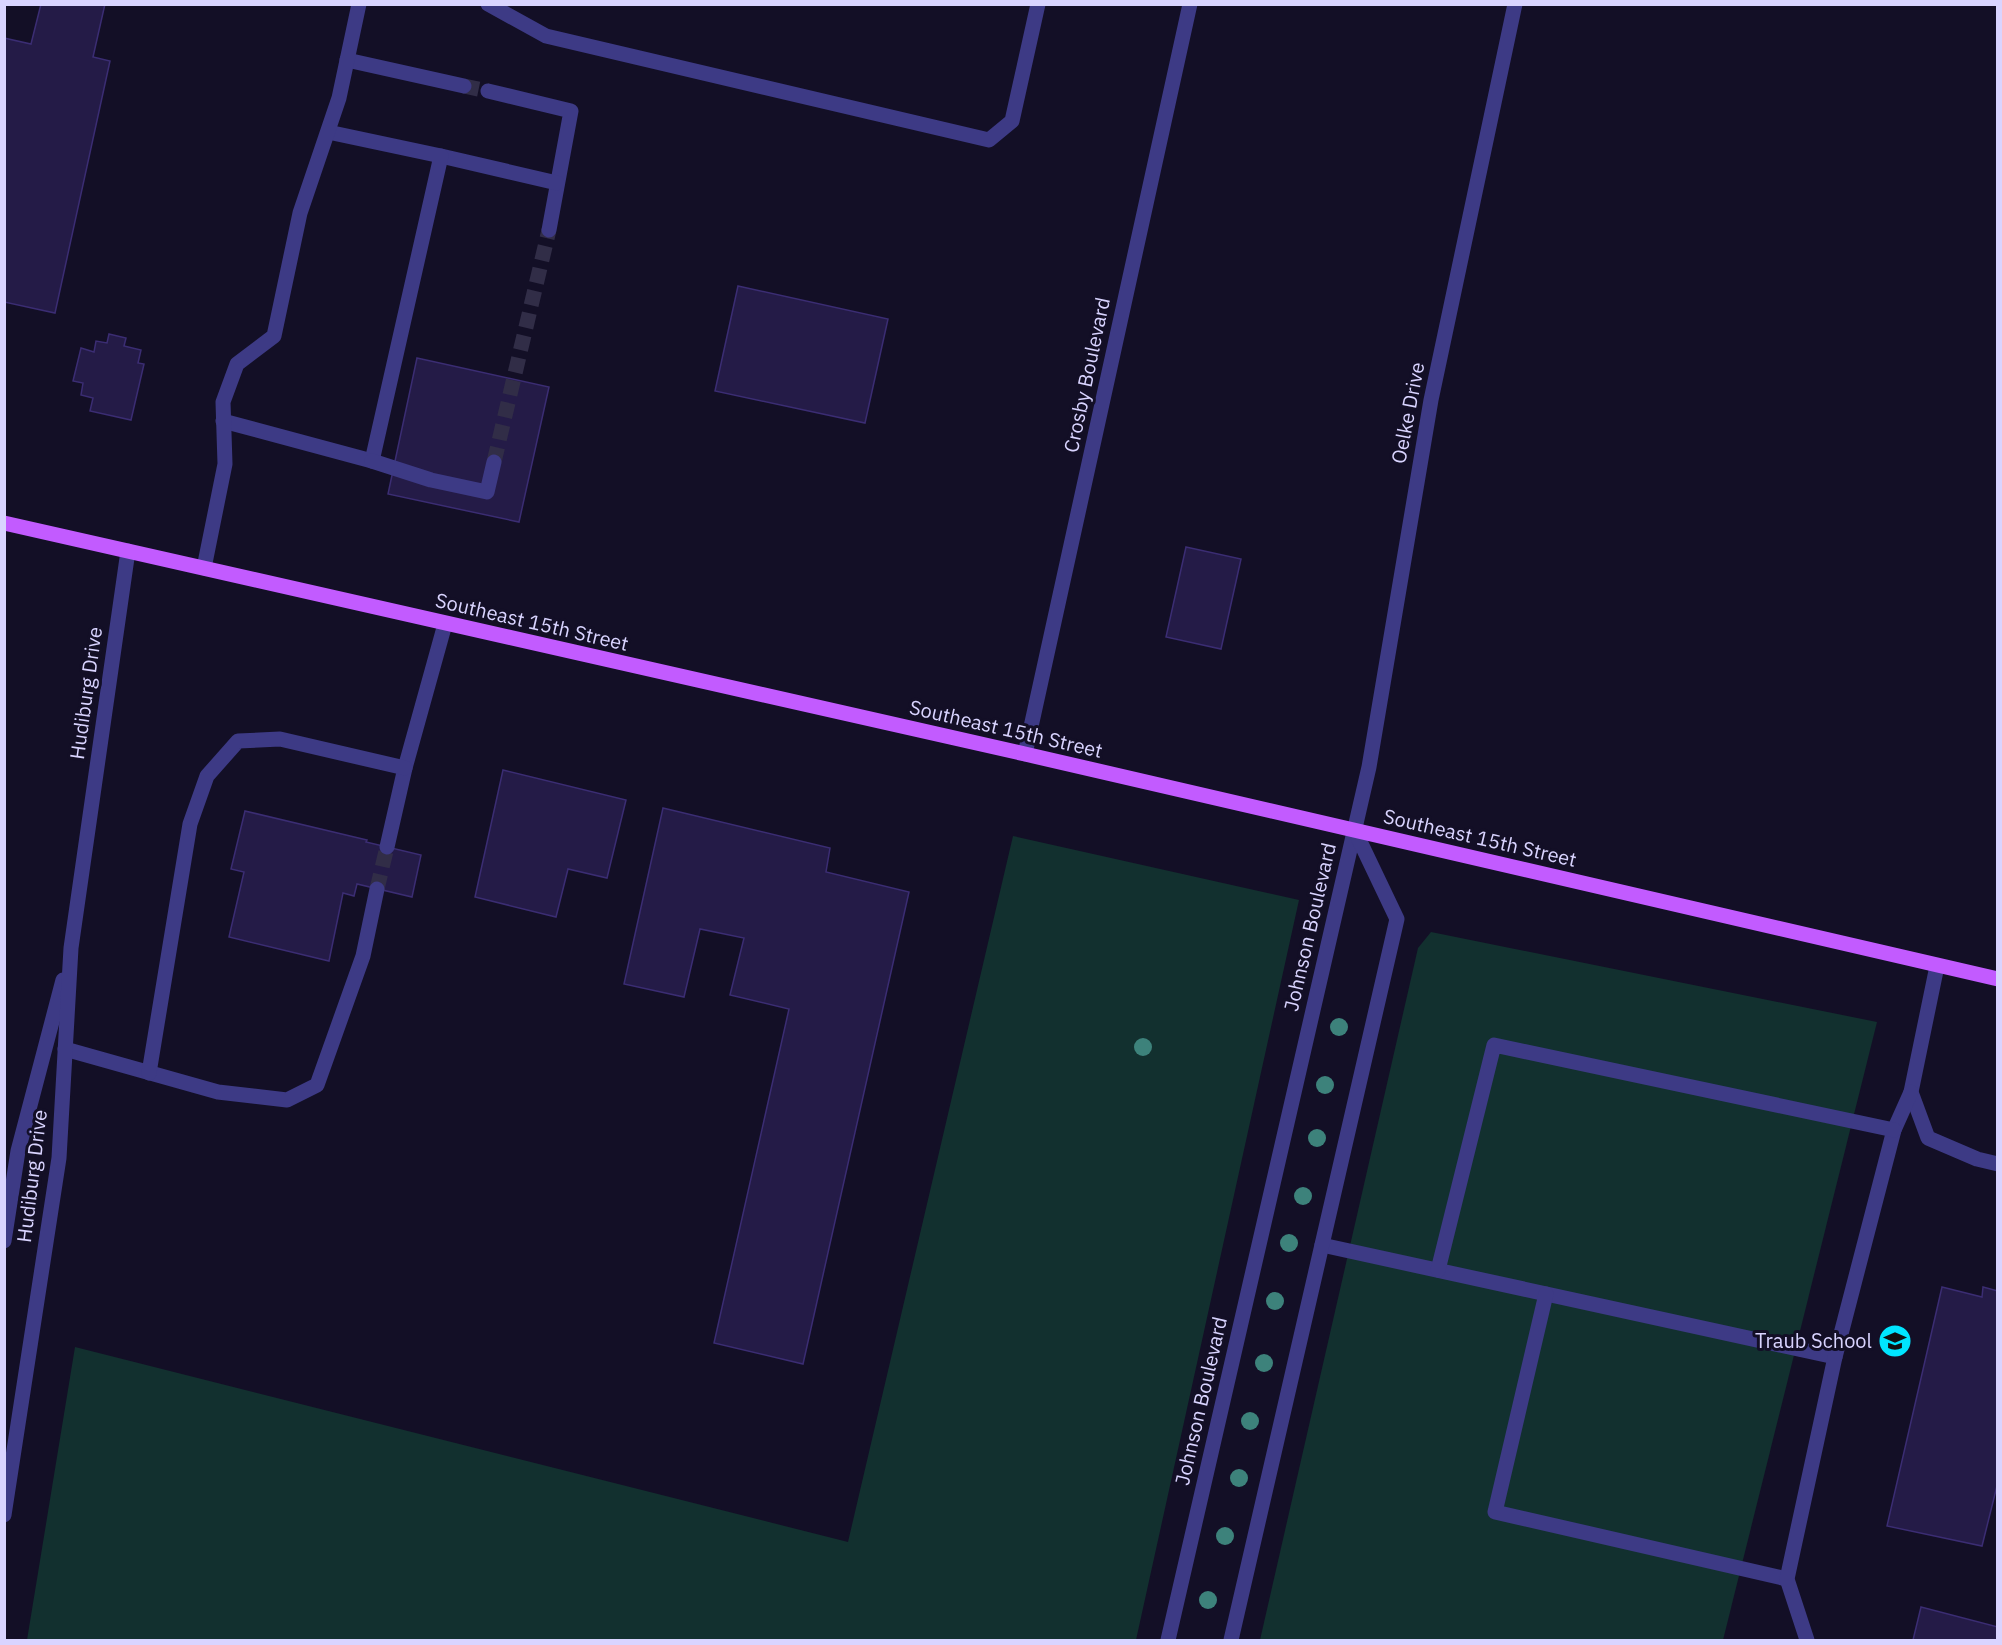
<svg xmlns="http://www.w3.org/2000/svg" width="2002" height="1645" font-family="'IBM Plex Sans',sans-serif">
  <rect width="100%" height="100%" fill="#130f26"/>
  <!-- green -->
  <g fill="#12302f">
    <path d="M1013,836l286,64 -163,740h-1109l48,-293 773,195z"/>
    <path d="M1431,932l446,90 -154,618h-463l158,-692z"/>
  </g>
  <!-- building -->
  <g fill="#241b47" stroke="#3b2d73" stroke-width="1.5">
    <path d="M41,4h64l-12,53 17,4 -55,252 -51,-11v-264l27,6z"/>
    <path d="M738,286l150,33 -23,104 -150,-32z"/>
    <path d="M109,334l17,4 -2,8 17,4 -3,13 6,1 -13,56 -41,-9 3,-13 -12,-3 2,-12 -10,-2 8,-33 13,4 2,-11 11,2z"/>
    <path d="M417,358l132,29 -30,135 -131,-28z"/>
    <path d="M1186,547l55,12 -20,90 -55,-12z"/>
    <path d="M503,770l123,30 -19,78 -39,-9 -12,48 -81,-20z"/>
    <path d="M663,808l167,40 -4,24 83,20 -106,472 -89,-21 75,-334 -59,-14 14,-57 -44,-9 -16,68 -60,-13z"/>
    <path d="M245,811l122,29 -1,2 55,13 -9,42 -55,-13 -3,12 -11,-3 -14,68 -100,-24 15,-65 -13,-3z"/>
    <path d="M1942,1287l40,10 1,-10 15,4v191l-16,64 -95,-20z"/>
    <path d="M1921,1607l77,20v13h-85z"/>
  </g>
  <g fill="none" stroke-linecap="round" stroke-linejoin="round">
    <!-- minor-tunnel -->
    <g stroke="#312d47" stroke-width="15" stroke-dasharray="15 8" stroke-linecap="butt">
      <path d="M464,86l24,5"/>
      <path d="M494,462l55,-232"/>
      <path d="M377,889l10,-42"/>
    </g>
    <!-- minor -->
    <g stroke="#3d3a85" stroke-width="15">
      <path d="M488,4l58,32 443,104 23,-19 26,-117"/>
      <path d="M347,60l117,26"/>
      <path d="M488,91l83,20 -22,119"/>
      <path d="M441,156l116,27"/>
      <path d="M223,421l149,40 69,-305 -113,-24"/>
      <path d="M372,461l59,19 56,12 7,-30"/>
      <path d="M204,568l21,-104 -2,-62 14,-38 37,-28 26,-123 39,-115 20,-94"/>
      <path d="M1025,754l165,-750"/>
      <path d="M387,847l18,-79 40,-144"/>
      <path d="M1937,966l-26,126 17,46 49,21 21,5"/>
      <path d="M65,1049l153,43 69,8 30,-15 46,-129 14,-67"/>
      <path d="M149,1073l41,-249 17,-48 31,-35 42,-2 125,29"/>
      <path d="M4,1241l14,-90 45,-171"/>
      <path d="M1322,1245l513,112 59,-227 17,-38"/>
      <path d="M1438,1270l56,-225 400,85"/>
      <path d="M1546,1294l-51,218 292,67"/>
      <path d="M4,1515l55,-357 12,-210 57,-397"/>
      <path d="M1168,1640l201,-873 62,-367 84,-396"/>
      <path d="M1231,1640l166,-721 -42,-88"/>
      <path d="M1807,1640l-20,-61 48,-222"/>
    </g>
    <!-- major -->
    <path stroke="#c25bff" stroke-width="15" d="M4,523l1021,231 973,225"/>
  </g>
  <!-- trees -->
  <g fill="#3d827b">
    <circle cx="1339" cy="1027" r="9"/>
    <circle cx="1143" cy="1047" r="9"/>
    <circle cx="1325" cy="1085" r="9"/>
    <circle cx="1317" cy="1138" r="9"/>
    <circle cx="1303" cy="1196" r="9"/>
    <circle cx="1289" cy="1243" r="9"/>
    <circle cx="1275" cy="1301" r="9"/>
    <circle cx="1264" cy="1363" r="9"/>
    <circle cx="1250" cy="1421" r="9"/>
    <circle cx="1239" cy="1478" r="9"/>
    <circle cx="1225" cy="1536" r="9"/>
    <circle cx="1208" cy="1600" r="9"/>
  </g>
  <!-- icons -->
  <defs>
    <symbol id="school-disc" viewBox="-11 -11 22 22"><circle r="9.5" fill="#00e5ff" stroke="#130f26"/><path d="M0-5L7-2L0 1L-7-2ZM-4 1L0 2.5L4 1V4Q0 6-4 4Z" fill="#111"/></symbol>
  </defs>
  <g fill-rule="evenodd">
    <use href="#school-disc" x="1876" y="1322" width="38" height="38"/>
  </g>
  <g text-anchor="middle" stroke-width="6" stroke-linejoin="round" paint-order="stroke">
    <!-- street labels -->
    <g font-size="20" fill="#d9d4ff" stroke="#130f26">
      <text transform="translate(1087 375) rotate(-78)" y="7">Crosby Boulevard</text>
      <text transform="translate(1408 413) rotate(-79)" y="7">Oelke Drive</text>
      <text transform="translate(532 622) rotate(13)" y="7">Southeast 15th Street</text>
      <text transform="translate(86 693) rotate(-82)" y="7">Hudiburg Drive</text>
      <text transform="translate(1006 729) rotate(13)" y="7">Southeast 15th Street</text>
      <text transform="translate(1480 838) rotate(13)" y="7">Southeast 15th Street</text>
      <text transform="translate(1310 927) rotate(-77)" y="7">Johnson Boulevard</text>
      <text transform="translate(32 1176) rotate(-83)" y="7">Hudiburg Drive</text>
      <text transform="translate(1201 1401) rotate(-77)" y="7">Johnson Boulevard</text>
    </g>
    <!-- poi labels -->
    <g font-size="20" fill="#d9d4ff" stroke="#130f26" text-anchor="end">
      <text x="1872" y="1348">Traub School</text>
    </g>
  </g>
  <!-- border -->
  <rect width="2002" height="1645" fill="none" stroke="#d9d4ff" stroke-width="12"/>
</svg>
